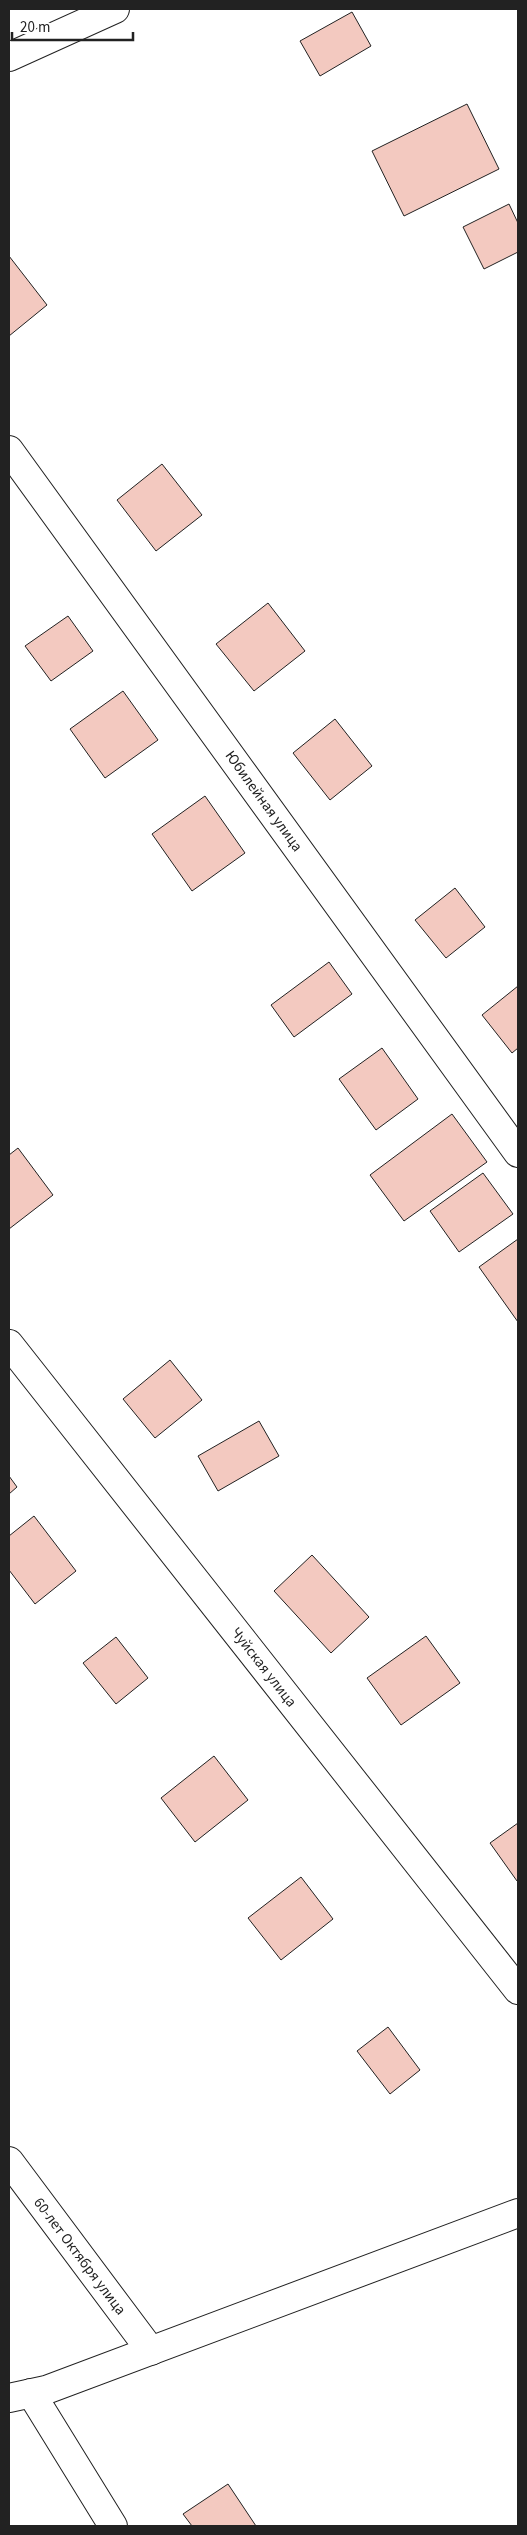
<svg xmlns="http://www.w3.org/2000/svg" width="527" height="2535" font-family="'Source Sans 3',sans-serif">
  <rect width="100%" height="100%" fill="#fff"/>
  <!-- building -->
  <g fill="#f3c9c0" stroke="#222">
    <path d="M352,12l19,34 -51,30 -20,-35z"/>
    <path d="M467,104l32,65 -95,47 -32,-65z"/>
    <path d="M509,204l9,19v29l-34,17 -21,-42z"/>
    <path d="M9,256l38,49 -38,31z"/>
    <path d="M162,464l40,51 -46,36 -39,-51z"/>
    <path d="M268,603l37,48 -51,40 -38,-47z"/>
    <path d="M68,616l25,35 -42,30 -26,-35z"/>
    <path d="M123,691l35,49 -53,38 -35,-49z"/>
    <path d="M335,719l37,47 -42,34 -37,-47z"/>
    <path d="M205,796l40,57 -53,38 -40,-57z"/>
    <path d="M455,888l30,39 -39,31 -31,-38z"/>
    <path d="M329,962l23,32 -58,43 -23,-32z"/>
    <path d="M518,986v62l-6,5 -30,-38z"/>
    <path d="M382,1048l36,51 -42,31 -37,-51z"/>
    <path d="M452,1114l35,48 -83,59 -34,-46z"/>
    <path d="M18,1148l35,47 -44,34v-74z"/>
    <path d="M483,1173l30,41 -54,38 -29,-41z"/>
    <path d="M518,1239v83l-39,-55z"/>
    <path d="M170,1360l32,40 -47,38 -32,-39z"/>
    <path d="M259,1421l20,35 -61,35 -20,-35z"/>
    <path d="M9,1476l8,11 -8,7z"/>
    <path d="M34,1516l42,55 -41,33 -26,-34v-34z"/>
    <path d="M312,1555l57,62 -38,36 -57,-62z"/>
    <path d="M426,1636l34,47 -59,42 -34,-47z"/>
    <path d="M116,1637l32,41 -32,26 -33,-41z"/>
    <path d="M214,1756l34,44 -53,42 -34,-44z"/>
    <path d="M518,1823v57l-1,1 -27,-38z"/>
    <path d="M301,1877l32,42 -52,41 -33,-42z"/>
    <path d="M388,2027l32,43 -30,24 -33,-43z"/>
    <path d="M228,2484l28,42h-64l-9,-12z"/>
  </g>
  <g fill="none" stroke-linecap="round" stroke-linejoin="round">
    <defs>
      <g id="street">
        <path d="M9,57l106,-48"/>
        <path d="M9,450l509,703"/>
        <path d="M9,1344l509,646"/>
        <path d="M9,2161l142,190"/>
        <path d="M31,2393l82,133"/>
      </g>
      <path id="secondary" d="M9,2398l37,-8 472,-177"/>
    </defs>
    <!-- street casing -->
    <use href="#street" stroke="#222" stroke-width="30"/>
    <!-- secondary casing -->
    <use href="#secondary" stroke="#222" stroke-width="30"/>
    <!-- street -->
    <use href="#street" stroke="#fff" stroke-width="28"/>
    <!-- secondary -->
    <use href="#secondary" stroke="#fff" stroke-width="28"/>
  </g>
  <g text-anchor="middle" stroke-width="4" stroke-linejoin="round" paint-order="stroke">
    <!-- street labels -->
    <g font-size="15" fill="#222" stroke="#fff">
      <text transform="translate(264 801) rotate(54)" y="5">Юбилейная улица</text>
      <text transform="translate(264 1667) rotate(52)" y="5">Чуйская улица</text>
      <text transform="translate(80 2256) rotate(53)" y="5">60-лет Октября улица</text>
    </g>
  </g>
  <!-- border -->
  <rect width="527" height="2535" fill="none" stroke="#222222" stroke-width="20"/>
  <!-- scale -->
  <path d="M12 32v8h121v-8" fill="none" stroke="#222222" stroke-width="2.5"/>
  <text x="20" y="32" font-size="15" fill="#222222" stroke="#ffffff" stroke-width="4" paint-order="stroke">20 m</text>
</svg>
